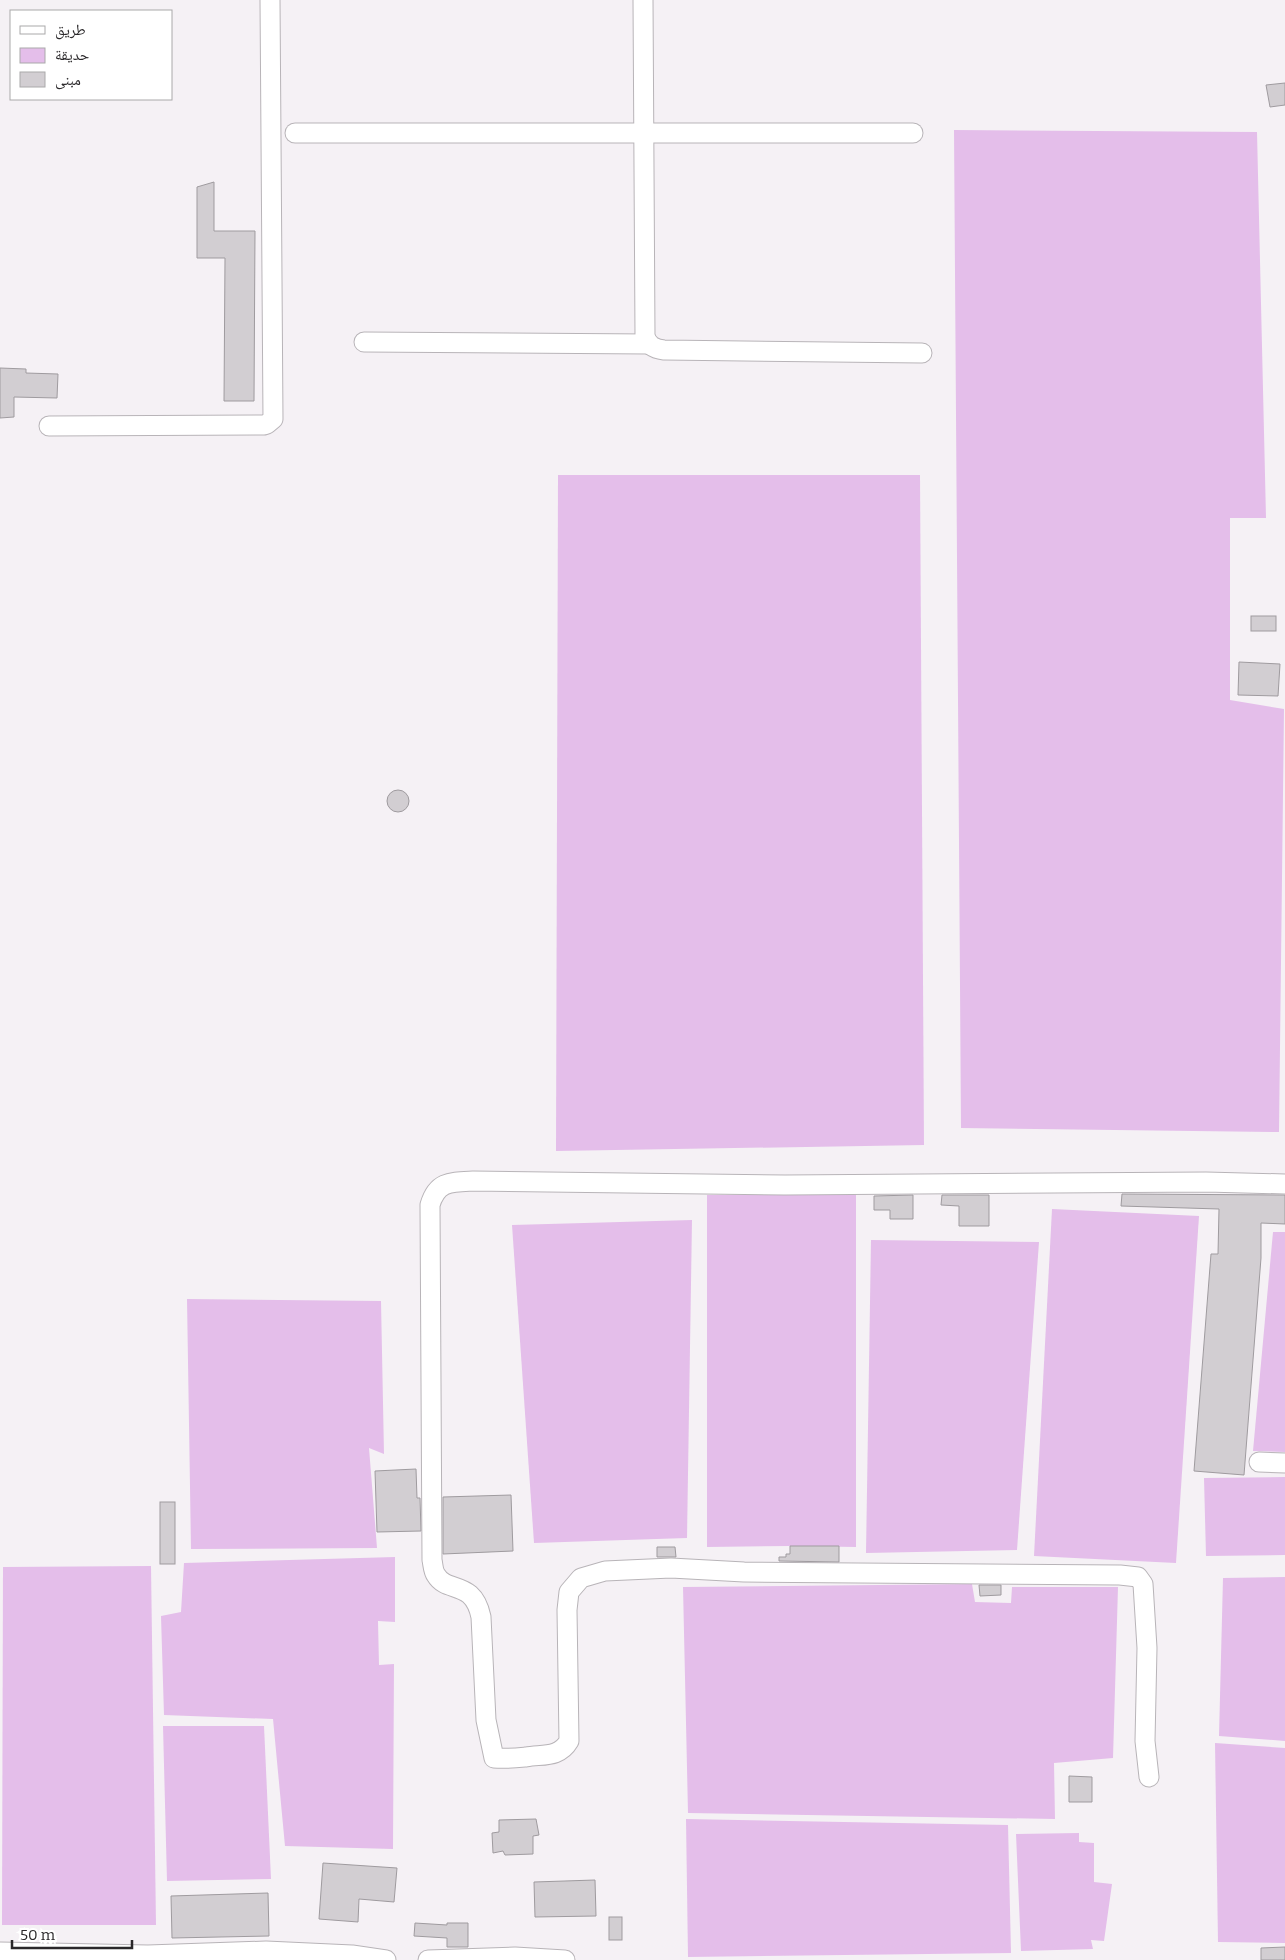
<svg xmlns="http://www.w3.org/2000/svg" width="1285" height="1960" font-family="Bitter,'Noto Naskh Arabic',serif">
  <rect width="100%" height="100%" fill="#f5f1f5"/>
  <!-- green -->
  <g fill="#e4beea">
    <path d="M954,130l303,2 9,386h-36v182l54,9 -5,423 -318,-4z"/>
    <path d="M558,475h362l4,670 -368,6z"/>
    <path d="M707,1195h149v352l-66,-1 -83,1z"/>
    <path d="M1052,1209l147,7 -23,347 -142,-7z"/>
    <path d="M692,1220l-5,318 -153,5 -22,-318z"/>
    <path d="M1273,1232h12v220l-32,-1z"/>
    <path d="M871,1240l168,2 -22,308 -151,3z"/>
    <path d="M187,1299l194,2 3,153 -15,-6 8,100 -186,1z"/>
    <path d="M1285,1477v78l-79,1 -2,-78z"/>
    <path d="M395,1557v65l-17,-1 1,44 15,-1 -1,185 -108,-3 -12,-127 -109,-4 -3,-99 20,-4 3,-49z"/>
    <path d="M151,1566l5,359h-154l1,-358z"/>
    <path d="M1285,1577v164l-66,-5 4,-158z"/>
    <path d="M972,1584l3,18 36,1 1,-16h106l-5,171 -59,5 1,56 -367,-6 -5,-226z"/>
    <path d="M163,1726h101l7,153 -104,2z"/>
    <path d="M1215,1743l70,5v195l-67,-1z"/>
    <path d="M686,1819l322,6 3,128 -323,4z"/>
    <path d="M1079,1833v9l15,1v39l18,2 -8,57 -13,-1 2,9 -72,2 -5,-117z"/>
  </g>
  <!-- building -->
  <g fill="#d2ced2" stroke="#9f9b9f">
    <path d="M1285,83v22l-15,2 -4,-22z"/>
    <path d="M214,182v49h41l-1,170h-30l1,-143h-28v-71z"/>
    <path d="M0,368l26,1v4l32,1 -1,24 -43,-1v20l-14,1z"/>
    <rect x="1251" y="616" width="25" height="15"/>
    <path d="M1239,662l41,2 -2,32 -40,-1z"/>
    <circle cx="398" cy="801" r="11"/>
    <path d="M1122,1194l163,1v29l-24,-1v35l-17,217 -50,-4 17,-217h7l1,-45 -98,-3z"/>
    <path d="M913,1195v24h-23v-9h-16v-14z"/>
    <path d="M942,1195h47v31h-30v-20l-18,-1z"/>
    <path d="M416,1469l1,29h3l1,33 -44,1 -2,-61z"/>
    <path d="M511,1495l2,56 -70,3v-57z"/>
    <rect x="160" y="1502" width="15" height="62"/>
    <path d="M790,1546h49v16l-60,-1v-4h7v-3h4z"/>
    <path d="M657,1547h18l1,10h-19z"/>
    <path d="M979,1585h22v10l-21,1z"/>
    <path d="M1069,1776l23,1v25h-23z"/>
    <path d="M536,1819l3,16 -6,1v18l-28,1 -2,-4 -10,2 -1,-20 7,-1v-12z"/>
    <path d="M323,1863l74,5 -3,34 -35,-3 -1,23 -39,-3z"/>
    <path d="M595,1880l1,36 -61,1 -1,-35z"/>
    <path d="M268,1893l1,43 -97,2 -1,-42z"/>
    <rect x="609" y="1917" width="13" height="23"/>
    <path d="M415,1923l32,2v-2h21v24h-21v-9l-33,-2z"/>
    <path d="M1285,1947v13h-24v-12z"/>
  </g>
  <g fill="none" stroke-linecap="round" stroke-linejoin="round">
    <defs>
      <g id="street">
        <path d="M643,0l2,336c3,10 10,13 19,14l258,3"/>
        <path d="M295,133h618"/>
        <path d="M364,342l285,2"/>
        <path d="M49,426l215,-1 3,-1 6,-5 -3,-419"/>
        <path d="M1259,1462l26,1"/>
        <path d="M1149,1777l-4,-36 2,-93 -4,-64 -5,-7 -18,-2 -376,-3 -73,-4 -66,3 -24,7 -12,14 -2,18 2,131c-10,17 -26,13 -43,16 -11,1 -21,2 -32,1l-8,-38 -5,-103c-8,-38 -34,-23 -45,-42 -3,-4 -3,-11 -4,-15l-2,-355c7,-24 21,-23 43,-24l312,4 421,-3 79,2"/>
        <path d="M0,1952l148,3 118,-4 86,4 34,5"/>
        <path d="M428,1960l87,-3 50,3"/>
      </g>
    </defs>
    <!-- street casing -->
    <use href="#street" stroke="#b8b4b8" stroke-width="21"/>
    <!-- street -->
    <use href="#street" stroke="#fff" stroke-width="19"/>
  </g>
  <!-- legend -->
  <rect x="10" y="10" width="162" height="90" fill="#ffffff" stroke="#aaa9aa"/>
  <rect x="20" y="26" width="25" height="8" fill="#ffffff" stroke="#aaa9aa"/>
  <text x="55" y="35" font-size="15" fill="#2a282a">طريق</text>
  <rect x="20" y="48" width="25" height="15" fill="#e4beea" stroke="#aaa9aa"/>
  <text x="55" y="60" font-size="15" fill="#2a282a">حديقة</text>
  <rect x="20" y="72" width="25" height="15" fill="#d2ced2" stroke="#aaa9aa"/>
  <text x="55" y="85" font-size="15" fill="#2a282a">مبنى</text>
  <!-- scale -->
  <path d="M12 1940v8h120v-8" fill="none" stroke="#2a282a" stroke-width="2.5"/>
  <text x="20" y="1940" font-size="15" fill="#2a282a" stroke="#ffffff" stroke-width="4" paint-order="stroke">50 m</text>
</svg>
